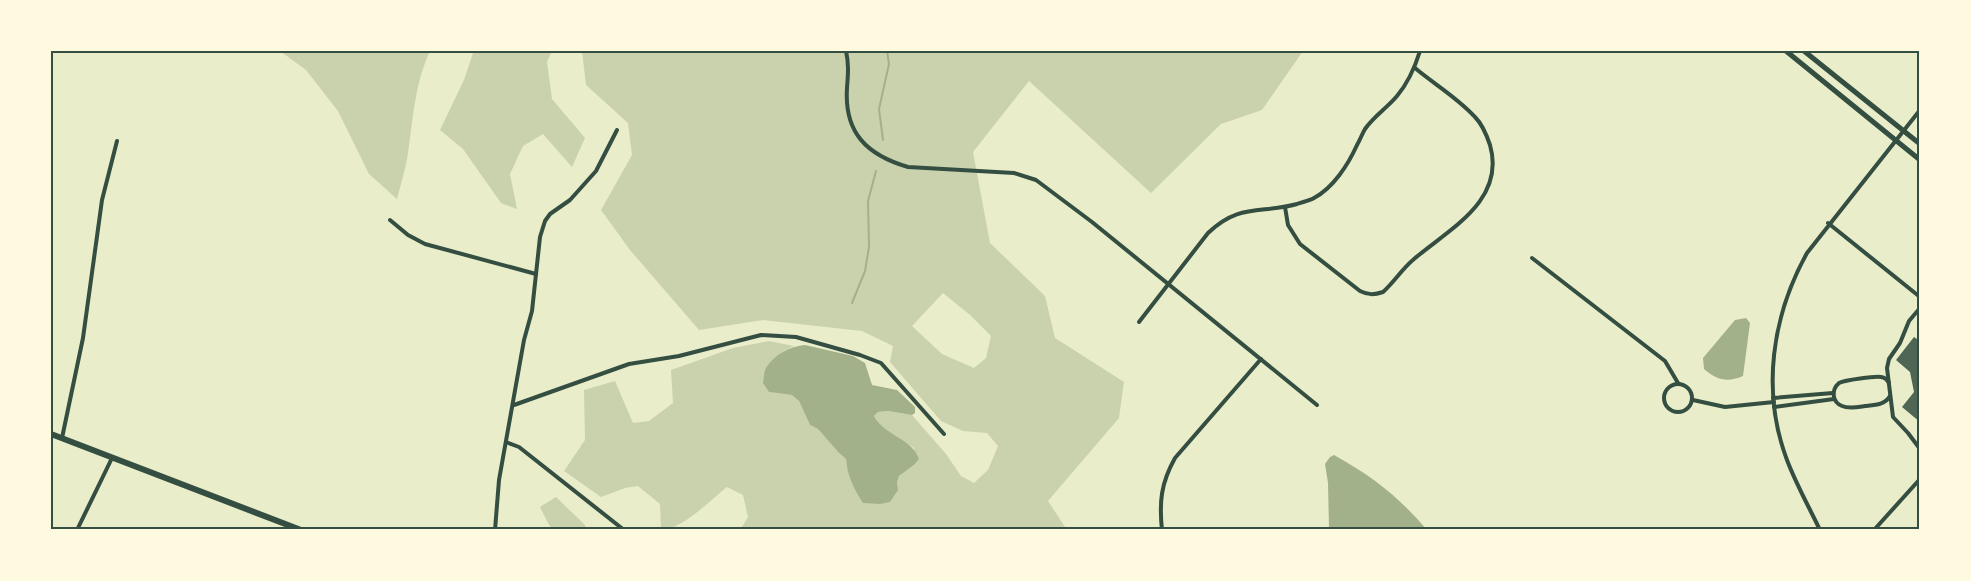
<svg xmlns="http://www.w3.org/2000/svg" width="1971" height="581" font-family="Lato,sans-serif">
  <rect width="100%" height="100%" fill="#e9edc9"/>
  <!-- green -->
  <g fill="#cad2ad" fill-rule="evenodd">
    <path d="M280,51h150c-15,32 -17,67 -22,102 -2,15 -7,30 -11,46l-28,-25 -31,-63 -32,-41z"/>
    <path d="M470,51h82l-5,11 5,37 33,39 -13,29 -29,-33 -20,12 -13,28 7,35 -16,-6 -38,-54 -23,-19 24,-50 9,-27z"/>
    <path d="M582,51h721l-41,59 -41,14 -70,69 -122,-112 -56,71 17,91 55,53 10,42 69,44 -5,36 -71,83 19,29h-327l8,-13 -5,-22 -16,-8c-16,13 -46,43 -66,43l-1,-26 -22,-18 -13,2 -24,9 -37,-26 21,-31 -1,-50 31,-9 18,42 16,-2 24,-18 -2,-33 62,-22 36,-7 25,5 -12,6 -13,40 23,3 7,6 11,24 8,4 20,23 8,7 1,9 50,15 2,-7 15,-11v-17l-29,-17 -11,-15 4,-4 10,-1 24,4 34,39 15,22 13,7 14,-13 10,-24 -11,-13 -24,-2 -22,-10 -51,-59 3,-16 -31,-15 -99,-11 -64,10 -69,-80 -29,-40 31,-55 -4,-32 -42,-38zM943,293l27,22 21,21 -5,22 -12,10 -32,-14 -30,-28z"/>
    <path d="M556,497l29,28 1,5h-33l-5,-7 -8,-16z"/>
  </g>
  <!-- water -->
  <g fill="#a3b18a">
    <path d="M1746,318l4,5 -7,53c-16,7 -26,4 -39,-7l-1,-11 32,-38z"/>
    <path d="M805,345l48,11 12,7 7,22 25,5 18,17v6l-3,2 -24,-4 -10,1 -4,4c12,21 38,22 45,43l-5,6 -15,11 -2,7 1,7 -8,12 -10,2 -17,-1c-9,-14 -16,-28 -17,-44l-8,-7 -20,-23 -8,-4 -11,-24 -7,-6 -23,-3 -6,-9c1,-5 1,-12 3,-15 8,-13 24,-22 39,-23z"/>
    <path d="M1334,455c38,21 65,42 93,75h-93l-5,-3 -1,-44 -3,-19 5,-7z"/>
  </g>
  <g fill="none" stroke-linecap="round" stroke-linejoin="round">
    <!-- stream -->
    <g stroke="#a3b18a" stroke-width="2">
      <path d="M883,140l-4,-31 10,-45 -2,-13"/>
      <path d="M852,303l13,-32 4,-24 -1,-46 8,-30"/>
    </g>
  </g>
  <!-- building -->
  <path fill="#4f6655" d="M1920,335v87l-18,-15 12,-15 -4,-20 -14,-12 18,-23 3,2z"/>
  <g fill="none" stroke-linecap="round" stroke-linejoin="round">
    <!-- minor -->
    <g stroke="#344e41" stroke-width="4">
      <path d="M846,51c3,13 2,24 1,37 -3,45 20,67 61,79l106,6 22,7 56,42 225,183"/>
      <path d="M1285,207l3,18 12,19 60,47c8,4 14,4 23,1 11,-10 19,-23 31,-33 35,-30 92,-58 76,-114 -3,-9 -8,-21 -15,-28 -17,-19 -41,-33 -60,-49"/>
      <path d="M390,220l18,15 17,9 111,30"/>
      <path d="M1828,223l92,74"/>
      <path d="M1532,258l133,103 13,22"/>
      <path d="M1920,308l-11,13 -9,22 -11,16 -2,9 6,49 15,16 12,16"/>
      <path d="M1139,322l69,-89c31,-30 52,-19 89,-29 5,-2 12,-3 17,-6 19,-10 34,-33 43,-53 3,-5 5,-11 8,-16 9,-13 22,-21 32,-33 11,-13 18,-29 23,-45"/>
      <path d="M1889,383c-3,-4 -3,-5 -8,-6 -6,-1 -36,3 -42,6 -8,7 -7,19 3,23 7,3 16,1 23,0 10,-1 20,-1 25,-10"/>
      <circle cx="1678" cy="398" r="14"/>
      <path d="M1773,398l60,-5"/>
      <path d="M1693,400l32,7 49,-5"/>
      <path d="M514,405l115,-41 50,-8 82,-21 35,2 64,18 21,8 63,71"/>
      <path d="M1774,407l60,-8"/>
      <path d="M62,438l21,-100 19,-138 15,-59"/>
      <path d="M506,442l13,5 105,83"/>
      <path d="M77,530l35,-72"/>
      <path d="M495,530l4,-50 25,-140 8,-29 8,-74 5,-16 5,-7 20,-14 26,-29 21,-41"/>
      <path d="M1162,530c-3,-28 -1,-47 13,-72l86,-99"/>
      <path d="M1820,530c-11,-23 -24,-46 -33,-70 -26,-69 -15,-144 20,-207l113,-143"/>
      <path d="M1874,530l46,-51"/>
    </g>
    <!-- tertiary -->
    <g stroke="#344e41" stroke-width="5">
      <path d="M1786,51l134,109"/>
      <path d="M1804,51l116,93"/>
    </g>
    <!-- primary -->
    <path stroke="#344e41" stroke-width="6" d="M51,434l250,96"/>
  </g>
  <!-- border -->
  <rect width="1971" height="581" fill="none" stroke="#fefae0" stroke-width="105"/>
  <rect x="52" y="52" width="1866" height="476" fill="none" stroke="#344e41" stroke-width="2"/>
</svg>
